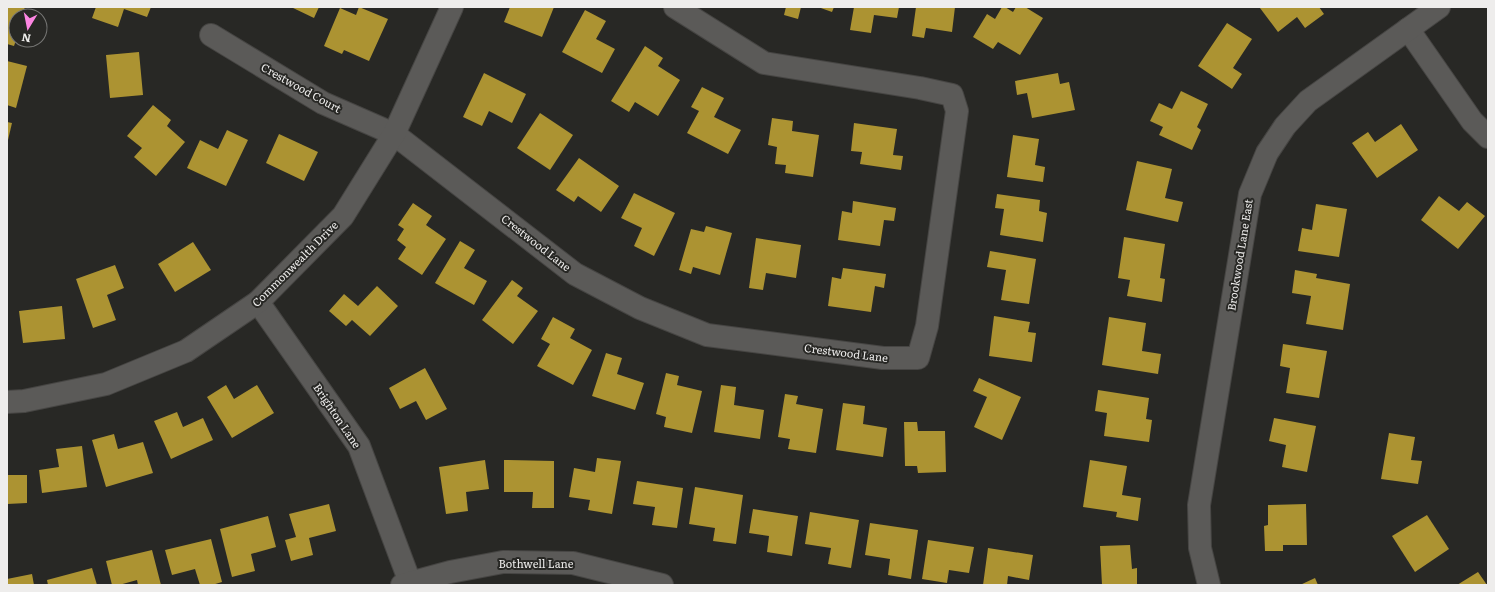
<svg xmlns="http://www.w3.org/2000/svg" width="1495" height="592" font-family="Literata,serif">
  <rect width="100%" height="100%" fill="#282825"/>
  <!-- building -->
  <g fill="#ac9332">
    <path d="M7,7h18l-3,9h-6v24l-2,6 -7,-2z"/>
    <path d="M96,7h55l-4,10 -23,-8 -6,18 -26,-9z"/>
    <path d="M291,7h28l-5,11z"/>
    <path d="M359,7l29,12 -19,42 -25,-11 -2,4 -18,-8 16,-38 16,7z"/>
    <path d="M510,7h44l-12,30 -38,-15z"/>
    <path d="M786,7h15l-3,12 -14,-4z"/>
    <path d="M818,7h16l-2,5z"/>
    <path d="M854,7h45l-2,11 -23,-3 -3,18 -21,-3z"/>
    <path d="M916,7h39l-3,25 -26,-4 -2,10 -12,-2z"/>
    <path d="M1002,7h3l8,5 3,-5h9l18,11 -23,37 -22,-13 -5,7 -20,-12 14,-23 8,5z"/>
    <path d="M1261,7h58l5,7 -19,14 -8,-11 -19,15 -18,-24z"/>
    <path d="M585,10l21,11 -10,18 19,10 -13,24 -40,-21z"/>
    <path d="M1227,23l25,16 -19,29 9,6 -10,15 -34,-23z"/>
    <path d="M645,46l18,12 -5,8 22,14 -22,36 -23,-14 -6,10 -18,-11z"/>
    <path d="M139,52l4,43 -33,3 -4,-43z"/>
    <path d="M7,61l20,5 -11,42 -9,-3z"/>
    <path d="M484,73l42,21 -14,29 -23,-12 -7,15 -19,-9z"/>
    <path d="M1058,73l2,11 9,-2 6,28 -43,8 -5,-25 -10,2 -2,-14z"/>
    <path d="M702,87l22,11 -10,19 27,13 -13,24 -41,-21 12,-22 -8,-4z"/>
    <path d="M1181,91l27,13 -11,23 4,3 -9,20 -33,-15 4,-8 -13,-6 9,-18 13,6z"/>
    <path d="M153,105l18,15 -4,6 18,16 -29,34 -22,-19 8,-9 -15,-12z"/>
    <path d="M540,113l33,22 -23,35 -33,-22z"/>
    <path d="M772,118l21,3 -1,10 27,4 -6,42 -28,-4 1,-8 -11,-1 2,-17 -9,-2z"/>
    <path d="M7,122l5,1 -4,17h-1z"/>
    <path d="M854,123l43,6 -4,26 10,1 -2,14 -41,-6 2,-12 -11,-1z"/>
    <path d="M1401,124l17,26 -41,28 -25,-35 16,-11 7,10z"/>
    <path d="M227,130l21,10 -22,46 -39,-18 13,-28 18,9z"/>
    <path d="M279,134l39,18 -14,29 -38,-18z"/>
    <path d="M1013,135l26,4 -4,26 10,2 -2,15 -36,-5z"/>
    <path d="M579,158l40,28 -18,26 -23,-16 -4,6 -18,-12z"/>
    <path d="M1137,161l35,8 -7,29 18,4 -5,20 -52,-12z"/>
    <path d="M634,193l41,20 -21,43 -20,-10 8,-18 -21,-10z"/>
    <path d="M997,194l43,6 -1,11 8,2 -4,29 -43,-7 4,-26 -9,-1z"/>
    <path d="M1439,196l20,15 8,-9 18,14 -27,33 -37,-29z"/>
    <path d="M853,201l43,7 -2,13 -10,-1 -4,26 -42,-6 4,-29 10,2z"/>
    <path d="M413,203l19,13 -6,9 20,14 -24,36 -24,-16 8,-12 -9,-7 7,-11 -6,-4z"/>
    <path d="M1316,204l31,5 -8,48 -41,-6 4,-23 10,2z"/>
    <path d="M706,226l26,7 -12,42 -27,-8 -2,7 -12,-4 12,-41 13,3z"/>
    <path d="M1124,237l41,7 -5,34 5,1 -3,23 -35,-6 3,-16 -12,-2z"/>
    <path d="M756,238l45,7 -5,33 -30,-5 -3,17 -14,-2z"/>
    <path d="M460,241l15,9 -11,18 23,13 -13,24 -39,-22z"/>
    <path d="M193,242l18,28 -36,22 -17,-28z"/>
    <path d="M990,251l46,8 -7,45 -28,-4 5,-30 -19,-3z"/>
    <path d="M115,265l9,23 -17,7 9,25 -23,8 -17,-49z"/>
    <path d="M843,268l43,6 -2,14 -9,-2 -4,26 -43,-6 4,-29 9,2z"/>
    <path d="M1295,270l22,4 -1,4 34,6 -7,46 -37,-6 5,-28 -19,-3z"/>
    <path d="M512,280l11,8 -6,8 21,15 -25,33 -31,-24z"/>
    <path d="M377,286l21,20 -28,30 -18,-16 -6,6 -17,-15 15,-17 14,12z"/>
    <path d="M62,306l3,33 -42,4 -4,-32z"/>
    <path d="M994,316l36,6 -2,10 8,1 -4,29 -43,-6z"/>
    <path d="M553,317l22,12 -5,9 22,12 -19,35 -36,-19 13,-22 -9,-5z"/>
    <path d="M1109,317l37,6 -4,28 19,3 -3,20 -56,-9z"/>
    <path d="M1283,344l44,7 -8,47 -33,-5 4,-25 -10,-2z"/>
    <path d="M606,353l16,5 -5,16 27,9 -9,27 -43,-14z"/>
    <path d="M425,368l22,41 -21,11 -10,-19 -16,8 -11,-21z"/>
    <path d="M666,373l13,3 -2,9 25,6 -10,42 -28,-6 2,-10 -10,-3z"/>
    <path d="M979,378l42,19 -19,43 -28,-13 13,-30 -14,-6z"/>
    <path d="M226,385l8,14 23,-14 17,28 -42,25 -25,-41z"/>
    <path d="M721,385l15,2 -2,18 30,5 -4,29 -46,-7z"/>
    <path d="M1098,390l51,8 -3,21 6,1 -3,22 -45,-6 3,-23 -12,-2z"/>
    <path d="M785,394l13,2 -2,8 27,5 -7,44 -28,-4 2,-10 -12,-2z"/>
    <path d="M843,403l22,3 -2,18 24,4 -4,29 -47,-7z"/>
    <path d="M177,412l6,15 20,-9 10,22 -42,19 -17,-38z"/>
    <path d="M1274,418l42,8 -9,46 -25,-5 4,-22 -17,-4z"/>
    <path d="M904,422h13l1,9h27l1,41 -28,1 -1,-7h-12z"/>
    <path d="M1389,433l26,4 -4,23 11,1 -4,23 -37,-5z"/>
    <path d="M114,434l4,15 25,-7 10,31 -47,14 -14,-47z"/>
    <path d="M82,446l5,41 -45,6 -3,-23 20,-3 -3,-18z"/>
    <path d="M597,458l24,3 -9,53 -24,-4 2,-10 -21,-3 5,-29 21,4z"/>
    <path d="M485,460l4,29 -23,3 2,19 -22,3 -7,-47z"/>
    <path d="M504,460l50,1v47h-22l1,-16h-29z"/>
    <path d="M1090,460l37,6 -5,29 19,3 -3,23 -22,-4 1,-5 -34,-5z"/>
    <path d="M7,475h20v28l-20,1z"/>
    <path d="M637,481l46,7 -6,40 -25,-3 3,-18 -22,-3z"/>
    <path d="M695,487l48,8 -7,49 -23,-3 2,-13 -26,-4z"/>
    <path d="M329,504l7,27 -27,7 4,17 -22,6 -6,-21 11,-3 -7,-23z"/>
    <path d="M1306,504l1,41h-24v6h-18l-1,-25 4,-1v-20z"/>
    <path d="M753,509l45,7 -6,40 -25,-4 2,-16 -20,-3z"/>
    <path d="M810,512l49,8 -8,48 -23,-4 3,-16 -26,-4z"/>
    <path d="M1427,515l22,34 -34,23 -23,-36z"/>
    <path d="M268,516l8,31 -25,7 4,17 -23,6 -12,-48z"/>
    <path d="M870,523l48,7 -7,49 -23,-4 2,-16 -25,-4z"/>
    <path d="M211,539l11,43 -10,3h-12l-5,-16 -23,6 -7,-25z"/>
    <path d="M928,540l46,7 -5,26 -20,-3 -2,13 -25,-4z"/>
    <path d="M1130,545l2,24 5,-1v17h-35l-2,-39z"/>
    <path d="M988,548l45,7 -4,25 -21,-4 -1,9h-24z"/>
    <path d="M152,550l9,35h-23l-1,-5 -18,5h-7l-6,-24z"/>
    <path d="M92,568l5,17h-49l-1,-5z"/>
    <path d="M1478,572l9,13h-30z"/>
    <path d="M32,574l2,11h-27v-6z"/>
    <path d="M1315,578l3,7h-18z"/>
  </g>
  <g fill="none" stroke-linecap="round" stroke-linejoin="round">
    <defs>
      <g id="minor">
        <path d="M1408,29l64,92 16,16"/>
        <path d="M211,35l112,68 71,31 181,140 65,34 67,27 176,23h35l9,-32 30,-215 -5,-16 -32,-7 -156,-25 -89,-56"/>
        <path d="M258,302l101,144 52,139"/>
        <path d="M7,402l17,-1 82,-17 80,-33 72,-49 85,-86 51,-82 58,-127"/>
        <path d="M402,585l48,-13 53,-10 70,1 89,22"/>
        <path d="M1209,585l-9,-37 -1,-43 51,-311 17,-41 18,-27 23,-25 131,-94"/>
      </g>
    </defs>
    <!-- minor casing -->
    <use href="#minor" stroke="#464543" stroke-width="24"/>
    <!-- minor -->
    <use href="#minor" stroke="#5b5a58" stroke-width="22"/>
  </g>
  <g text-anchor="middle" stroke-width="4" stroke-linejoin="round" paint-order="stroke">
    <!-- street labels -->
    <g font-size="11" fill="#eeedec" stroke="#282825">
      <text transform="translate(301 88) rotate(29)" y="4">Crestwood Court</text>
      <text transform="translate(536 243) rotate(38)" y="4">Crestwood Lane</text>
      <text transform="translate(1240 255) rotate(-81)" y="4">Brookwood Lane East</text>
      <text transform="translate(295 264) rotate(-45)" y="4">Commonwealth Drive</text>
      <text transform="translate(846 353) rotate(7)" y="4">Crestwood Lane</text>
      <text transform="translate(337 416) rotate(56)" y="4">Brighton Lane</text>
      <text x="536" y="568">Bothwell Lane</text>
    </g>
  </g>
  <!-- border -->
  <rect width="1495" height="592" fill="none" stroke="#eeedec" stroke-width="16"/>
  <!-- north arrow -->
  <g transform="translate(28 28) rotate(190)"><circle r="19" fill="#282825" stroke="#777775"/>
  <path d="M0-3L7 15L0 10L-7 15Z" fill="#fd86e2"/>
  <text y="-6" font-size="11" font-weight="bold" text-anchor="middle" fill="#eeedec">N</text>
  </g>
</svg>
